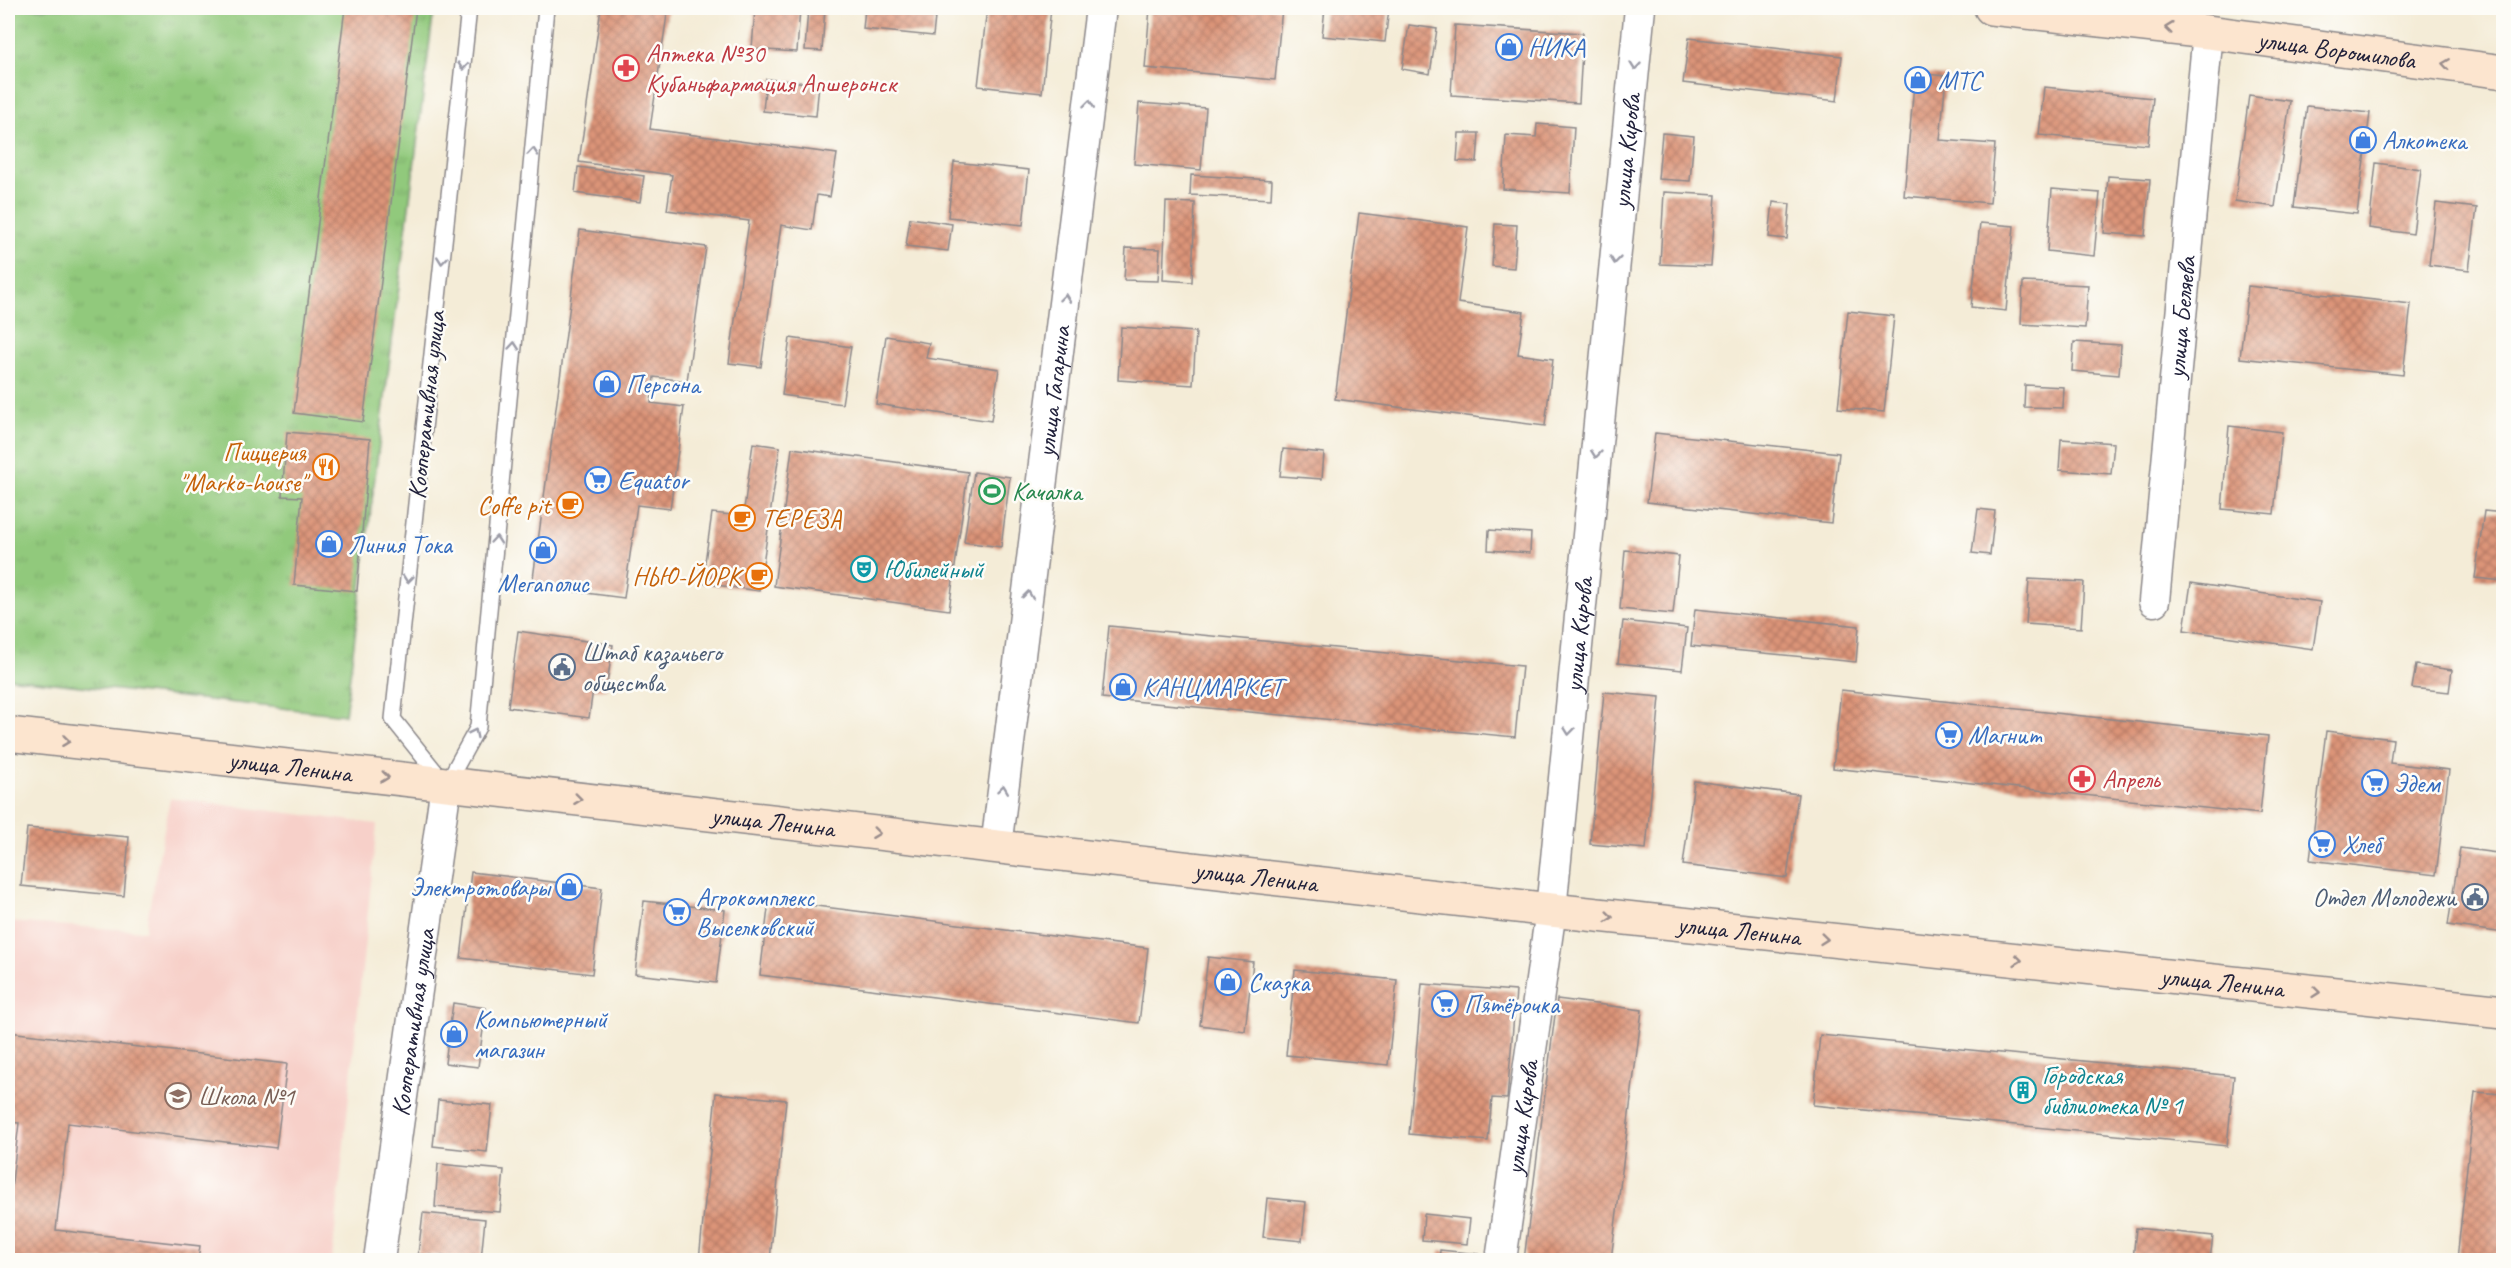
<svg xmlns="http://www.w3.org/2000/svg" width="2511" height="1268" font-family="Caveat,sans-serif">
  <defs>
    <pattern id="grass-tufts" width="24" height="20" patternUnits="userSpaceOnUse" patternTransform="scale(1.5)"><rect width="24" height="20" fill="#91c97c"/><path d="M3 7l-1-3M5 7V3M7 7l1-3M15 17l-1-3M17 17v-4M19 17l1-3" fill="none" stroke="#7dac6c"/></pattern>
    <pattern id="building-cross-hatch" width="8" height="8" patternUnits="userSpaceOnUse" patternTransform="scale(1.5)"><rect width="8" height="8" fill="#dc9478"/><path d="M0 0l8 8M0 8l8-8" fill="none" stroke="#b27864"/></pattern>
  </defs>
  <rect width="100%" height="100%" fill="#fdfcf7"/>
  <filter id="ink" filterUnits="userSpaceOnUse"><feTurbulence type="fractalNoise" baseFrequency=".0167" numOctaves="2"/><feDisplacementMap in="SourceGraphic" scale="12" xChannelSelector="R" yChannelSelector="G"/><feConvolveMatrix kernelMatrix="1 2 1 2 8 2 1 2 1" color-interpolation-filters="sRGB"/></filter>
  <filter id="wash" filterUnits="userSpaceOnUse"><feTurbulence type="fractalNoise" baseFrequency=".008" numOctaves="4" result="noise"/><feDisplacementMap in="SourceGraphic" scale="24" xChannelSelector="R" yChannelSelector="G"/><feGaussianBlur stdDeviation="1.35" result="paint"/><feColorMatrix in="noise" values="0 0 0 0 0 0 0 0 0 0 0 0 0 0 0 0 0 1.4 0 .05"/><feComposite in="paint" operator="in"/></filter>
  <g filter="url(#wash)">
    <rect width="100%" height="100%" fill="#f4ecd7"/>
    <!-- built -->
    <path fill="#f7d0c9" d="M170,798l207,26 -45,436h-324v-338l137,9z"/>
    <!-- grass -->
    <path fill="url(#grass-tufts)" stroke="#5a765c" stroke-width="1.5" d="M8,8h426l-89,707 -337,-37z"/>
    <g id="blocks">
      <!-- building -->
      <g fill="url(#building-cross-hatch)">
        <path d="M345,8h71l-53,414 -69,-9z"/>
        <path d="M601,8h67l-18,121 187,25 -7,43 -13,-2 -5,35 -31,-5 -20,142 -32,-4 20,-142 -82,-11 5,-35 -93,-13z"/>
        <path d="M755,8h45l-3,44 -45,-3z"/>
        <path d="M808,8h17l-3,43 -17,-1z"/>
        <path d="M865,8h71l-3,28 -70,-7z"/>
        <path d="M987,8h64l-9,85 -64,-7z"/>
        <path d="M1150,8h132l-7,72 -130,-12z"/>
        <path d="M1325,8h64l-4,34 -63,-6z"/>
        <path d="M1409,25l28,4 -7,45 -28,-5z"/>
        <path d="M1455,25l128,8 -4,70 -128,-8z"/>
        <path d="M1689,38l153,18 -5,45 -154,-18z"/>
        <path d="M1915,73l31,3 -6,64 55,4 -5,59 -86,-7z"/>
        <path d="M766,79l53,5 -3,32 -53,-5z"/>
        <path d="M2044,87l109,11 -5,47 -109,-10z"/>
        <path d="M2249,95l41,6 -15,106 -40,-6z"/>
        <path d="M1139,103l67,5 -5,62 -67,-6z"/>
        <path d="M2307,106l63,7 -13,101 -63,-7z"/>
        <path d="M1537,124l37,3 -4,66 -67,-4 3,-54 30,2z"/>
        <path d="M1459,133h20l-2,29 -20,-1z"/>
        <path d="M1662,133l32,3 -4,45 -32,-2z"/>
        <path d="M954,162l75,8 -6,55 -75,-8z"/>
        <path d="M2376,163l45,6 -8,65 -44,-6z"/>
        <path d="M578,167l66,9 -4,26 -65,-9z"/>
        <path d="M1191,175l81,5 -1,19 -81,-4z"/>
        <path d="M2108,176l42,3 -5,57 -41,-3z"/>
        <path d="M2052,189l48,4 -6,63 -47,-5z"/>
        <path d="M1664,192l52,3 -5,71 -51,-2z"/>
        <path d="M1166,202l29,1 -3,79 -29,-2z"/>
        <path d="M1773,202l17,2 -3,35 -18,-2z"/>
        <path d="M2436,203l41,5 -8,62 -40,-5z"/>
        <path d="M1359,213l109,14 -10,76 66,9 -6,42 35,5 -8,67 -210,-27z"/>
        <path d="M910,218l42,6 -4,27 -42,-5z"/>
        <path d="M1980,223l34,3 -8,85 -35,-4z"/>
        <path d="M1495,224l22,1 -3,43 -22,-2z"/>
        <path d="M580,230l126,17 -19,134 -33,-4 -3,26 33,4 -14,102 -33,-4 -13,93 -92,-12z"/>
        <path d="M1126,248l34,1 -2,32 -34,-1z"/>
        <path d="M2023,282l65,3 -3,43 -64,-4z"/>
        <path d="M2248,286l163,18 -8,71 -163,-17z"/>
        <path d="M1848,311l46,5 -10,96 -46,-4z"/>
        <path d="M1121,327l75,5 -3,53 -75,-5z"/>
        <path d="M886,336l43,7 -3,15 73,11 -8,52 -115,-17z"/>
        <path d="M790,338l61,9 -9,57 -60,-9z"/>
        <path d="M2074,342l47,3 -2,30 -47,-4z"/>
        <path d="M2025,385l39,2 -1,21 -39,-1z"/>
        <path d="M2229,426l53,6 -8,82 -52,-5z"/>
        <path d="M287,432l83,7 -13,152 -63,-6 8,-88 -20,-1z"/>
        <path d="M1655,433l184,20 -8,70 -184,-21z"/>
        <path d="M2061,439l53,4 -3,31 -52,-4z"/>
        <path d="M753,443l27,4 -21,144 -57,-8 10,-70 31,3z"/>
        <path d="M792,448l176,24 -19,138 -175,-24z"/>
        <path d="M1283,449l41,4 -2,26 -42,-3z"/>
        <path d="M974,472l36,5 -9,70 -37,-5z"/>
        <path d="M1978,509l17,2 -5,44 -18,-2z"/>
        <path d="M2484,511l20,2v68l-29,-3z"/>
        <path d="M1489,530l42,3 -1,20 -42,-3z"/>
        <path d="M1625,550l54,6 -6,58 -53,-5z"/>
        <path d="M2029,579l55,3 -3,46 -55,-4z"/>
        <path d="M2191,583l129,19 -7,47 -129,-19z"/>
        <path d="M1695,609l164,17 -3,36 -165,-16z"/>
        <path d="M1623,621l64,7 -5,42 -64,-7z"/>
        <path d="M1109,626l413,40 -7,71 -413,-39z"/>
        <path d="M518,631l95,14 -7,45 -13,-1 -4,29 -81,-11z"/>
        <path d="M2416,665l36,5 -3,22 -37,-4z"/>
        <path d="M1841,690l427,46 -8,78 -427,-46z"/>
        <path d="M1604,692l56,5 -14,152 -56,-5z"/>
        <path d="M2326,731l67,8 -3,24 59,7 -13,105 -126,-15z"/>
        <path d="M1694,781l104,13 -11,84 -104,-13z"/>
        <path d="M27,828l102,9 -5,59 -103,-10z"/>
        <path d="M2460,848l44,6v79l-56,-8z"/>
        <path d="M471,872l131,16 -10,86 -131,-16z"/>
        <path d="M769,900l379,48 -9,75 -379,-48z"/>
        <path d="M644,901l81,9 -9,73 -81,-9z"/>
        <path d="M1208,957l45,5 -8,69 -45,-6z"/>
        <path d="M1295,970l102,10 -9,85 -102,-10z"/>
        <path d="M1422,984l94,7 -9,108 -15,-1 -4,43 -79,-7z"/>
        <path d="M1557,999l85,11 -31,250h-87z"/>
        <path d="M453,1003l33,5 -8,59 -33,-4z"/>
        <path d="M8,1032l279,32 -11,84 -208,-25 -12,107 144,16 -2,14h-190v-45l11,-92 -11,-1z"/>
        <path d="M1820,1035l414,41 -7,70 -414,-41z"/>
        <path d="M2475,1092l29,2v166h-47z"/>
        <path d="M716,1093l70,7 -16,160h-71z"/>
        <path d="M438,1100l54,5 -5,47 -54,-6z"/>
        <path d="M438,1164l66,6 -4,42 -65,-5z"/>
        <path d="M1267,1198l39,4 -4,39 -39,-4z"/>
        <path d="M423,1213l62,6 -4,41 -63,-6z"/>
        <path d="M1424,1214l46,5 -3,25 -45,-4z"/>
        <path d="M2136,1228l77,8 -3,24h-77z"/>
        <path d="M1440,1250l38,4 -1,6h-38z"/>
      </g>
    </g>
  </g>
  <g filter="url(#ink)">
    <use href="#blocks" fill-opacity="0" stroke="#8b8789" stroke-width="1.5"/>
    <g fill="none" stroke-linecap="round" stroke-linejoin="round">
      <defs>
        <path id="lane" d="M469,8l-76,711 53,66 32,-58 68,-719"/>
        <g id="street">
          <path id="s1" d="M2154,601l54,-569"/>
          <path id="s2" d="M996,847l105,-839"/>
          <path id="s3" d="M379,1260l67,-475"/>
          <path id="s4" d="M1501,1260l50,-350 89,-902"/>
        </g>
        <g id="secondary">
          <path id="s5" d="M1991,8l217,24 296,40"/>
          <path id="s6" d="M8,734l1543,176 953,102"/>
        </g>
      </defs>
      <!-- lane casing -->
      <use href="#lane" stroke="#8b8789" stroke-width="18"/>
      <!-- street casing -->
      <use href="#street" stroke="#8b8789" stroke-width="33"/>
      <!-- secondary casing -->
      <use href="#secondary" stroke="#8b8789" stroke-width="36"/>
      <!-- lane -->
      <use href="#lane" stroke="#fff" stroke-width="15"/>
      <!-- street -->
      <use href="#street" stroke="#fff" stroke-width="30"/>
      <!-- secondary -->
      <use href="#secondary" stroke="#fce5cf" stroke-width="33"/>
    </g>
    <!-- one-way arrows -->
    <defs><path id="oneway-chevron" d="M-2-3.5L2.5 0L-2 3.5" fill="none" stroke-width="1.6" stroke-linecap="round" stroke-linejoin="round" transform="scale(1.5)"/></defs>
    <g stroke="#9a8d8c">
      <use href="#oneway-chevron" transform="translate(2169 28) rotate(-173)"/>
      <use href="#oneway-chevron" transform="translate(2446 64) rotate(-172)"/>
      <use href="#oneway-chevron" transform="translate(66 741) rotate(7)"/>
      <use href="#oneway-chevron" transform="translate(385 777) rotate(7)"/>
      <use href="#oneway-chevron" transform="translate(578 799) rotate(7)"/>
      <use href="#oneway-chevron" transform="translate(876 833) rotate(7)"/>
      <use href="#oneway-chevron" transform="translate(1609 917) rotate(6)"/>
      <use href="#oneway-chevron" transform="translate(1824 939) rotate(6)"/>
      <use href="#oneway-chevron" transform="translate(2018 960) rotate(6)"/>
      <use href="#oneway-chevron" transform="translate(2316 992) rotate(6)"/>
    </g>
    <g stroke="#9c9ca7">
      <use href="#oneway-chevron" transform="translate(463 66) rotate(96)"/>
      <use href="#oneway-chevron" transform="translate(1635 66) rotate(96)"/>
      <use href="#oneway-chevron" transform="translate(1089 104) rotate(-83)"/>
      <use href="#oneway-chevron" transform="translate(533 152) rotate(-85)"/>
      <use href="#oneway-chevron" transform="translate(442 260) rotate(96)"/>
      <use href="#oneway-chevron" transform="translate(1615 260) rotate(96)"/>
      <use href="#oneway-chevron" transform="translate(1065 298) rotate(-83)"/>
      <use href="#oneway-chevron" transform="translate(514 346) rotate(-85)"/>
      <use href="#oneway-chevron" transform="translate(1596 454) rotate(96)"/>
      <use href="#oneway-chevron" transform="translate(496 540) rotate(-85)"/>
      <use href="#oneway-chevron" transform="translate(408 579) rotate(96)"/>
      <use href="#oneway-chevron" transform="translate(1028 595) rotate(-83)"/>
      <use href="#oneway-chevron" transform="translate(1569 731) rotate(96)"/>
      <use href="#oneway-chevron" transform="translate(474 733) rotate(-64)"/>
      <use href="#oneway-chevron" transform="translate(1003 789) rotate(-83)"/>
    </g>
  </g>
  <!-- icons -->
  <defs>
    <symbol id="shop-ring" viewBox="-11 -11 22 22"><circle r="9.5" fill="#fdfcf7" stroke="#3f7fe0" stroke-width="1.5"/><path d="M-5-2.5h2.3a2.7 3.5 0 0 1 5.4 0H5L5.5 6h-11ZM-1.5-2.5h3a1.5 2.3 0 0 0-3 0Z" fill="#3f7fe0"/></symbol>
    <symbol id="pharmacy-ring" viewBox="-11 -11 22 22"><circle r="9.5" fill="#fdfcf7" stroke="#e0444e" stroke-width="1.5"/><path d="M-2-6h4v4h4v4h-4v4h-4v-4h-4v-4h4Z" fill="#e0444e"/></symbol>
    <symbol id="restaurant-ring" viewBox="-11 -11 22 22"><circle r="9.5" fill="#fdfcf7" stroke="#e8710a" stroke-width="1.5"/><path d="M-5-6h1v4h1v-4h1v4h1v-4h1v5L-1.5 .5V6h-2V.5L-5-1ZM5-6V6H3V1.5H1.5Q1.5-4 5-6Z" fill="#e8710a"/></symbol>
    <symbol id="supermarket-ring" viewBox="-11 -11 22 22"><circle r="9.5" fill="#fdfcf7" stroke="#3f7fe0" stroke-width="1.5"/><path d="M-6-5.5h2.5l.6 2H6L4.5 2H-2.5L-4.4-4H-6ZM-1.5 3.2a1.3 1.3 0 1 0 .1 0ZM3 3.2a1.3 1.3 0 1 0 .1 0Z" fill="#3f7fe0"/></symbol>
    <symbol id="stadium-ring" viewBox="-11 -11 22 22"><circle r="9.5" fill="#fdfcf7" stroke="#2e9e5b" stroke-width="1.5"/><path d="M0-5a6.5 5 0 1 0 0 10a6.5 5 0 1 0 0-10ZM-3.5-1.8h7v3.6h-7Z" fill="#2e9e5b"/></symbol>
    <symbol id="cafe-ring" viewBox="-11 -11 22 22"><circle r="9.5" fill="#fdfcf7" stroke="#e8710a" stroke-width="1.5"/><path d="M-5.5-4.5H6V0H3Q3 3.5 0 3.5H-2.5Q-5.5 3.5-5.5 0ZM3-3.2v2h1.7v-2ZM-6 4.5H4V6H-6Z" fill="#e8710a"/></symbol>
    <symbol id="theatre-ring" viewBox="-11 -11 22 22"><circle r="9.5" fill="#fdfcf7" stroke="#0f9aa8" stroke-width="1.5"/><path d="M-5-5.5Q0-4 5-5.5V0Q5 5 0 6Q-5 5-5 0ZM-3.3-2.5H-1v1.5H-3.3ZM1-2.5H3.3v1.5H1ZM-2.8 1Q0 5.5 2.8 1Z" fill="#0f9aa8"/></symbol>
    <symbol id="civic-ring" viewBox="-11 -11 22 22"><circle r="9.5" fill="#fdfcf7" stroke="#5c6f8a" stroke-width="1.5"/><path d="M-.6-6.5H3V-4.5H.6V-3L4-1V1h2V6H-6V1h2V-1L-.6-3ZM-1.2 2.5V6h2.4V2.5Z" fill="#5c6f8a"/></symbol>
    <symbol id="building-ring" viewBox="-11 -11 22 22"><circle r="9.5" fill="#fdfcf7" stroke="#0f9aa8" stroke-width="1.5"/><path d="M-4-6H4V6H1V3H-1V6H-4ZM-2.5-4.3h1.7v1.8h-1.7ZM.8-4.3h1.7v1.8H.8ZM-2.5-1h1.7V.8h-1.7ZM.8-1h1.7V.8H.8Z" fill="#0f9aa8"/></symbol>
    <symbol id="school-ring" viewBox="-11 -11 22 22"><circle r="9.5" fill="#fdfcf7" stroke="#8d6e63" stroke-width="1.5"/><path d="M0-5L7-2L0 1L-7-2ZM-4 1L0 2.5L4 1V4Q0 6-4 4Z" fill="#8d6e63"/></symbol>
  </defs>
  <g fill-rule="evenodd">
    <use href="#shop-ring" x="1494" y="32" width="30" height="30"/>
    <use href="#pharmacy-ring" x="611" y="53" width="30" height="30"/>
    <use href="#shop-ring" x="1903" y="65" width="30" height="30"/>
    <use href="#shop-ring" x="2348" y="125" width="30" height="30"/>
    <use href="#shop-ring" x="592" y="369" width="30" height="30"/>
    <use href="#restaurant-ring" x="311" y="452" width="30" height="30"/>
    <use href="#supermarket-ring" x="583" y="465" width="30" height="30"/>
    <use href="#stadium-ring" x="977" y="476" width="30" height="30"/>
    <use href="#cafe-ring" x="555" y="490" width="30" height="30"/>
    <use href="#cafe-ring" x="727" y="503" width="30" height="30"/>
    <use href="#shop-ring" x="314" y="529" width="30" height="30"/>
    <use href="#shop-ring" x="528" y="535" width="30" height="30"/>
    <use href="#theatre-ring" x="849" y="554" width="30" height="30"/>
    <use href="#cafe-ring" x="744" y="561" width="30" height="30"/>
    <use href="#civic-ring" x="547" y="652" width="30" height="30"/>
    <use href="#shop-ring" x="1108" y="672" width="30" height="30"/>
    <use href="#supermarket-ring" x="1934" y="720" width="30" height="30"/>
    <use href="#pharmacy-ring" x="2067" y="764" width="30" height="30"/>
    <use href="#supermarket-ring" x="2360" y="768" width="30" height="30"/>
    <use href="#supermarket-ring" x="2307" y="829" width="30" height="30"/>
    <use href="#shop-ring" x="554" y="872" width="30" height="30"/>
    <use href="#civic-ring" x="2460" y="882" width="30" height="30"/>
    <use href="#supermarket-ring" x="662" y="897" width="30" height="30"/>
    <use href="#shop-ring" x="1213" y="967" width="30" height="30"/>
    <use href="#supermarket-ring" x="1430" y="989" width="30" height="30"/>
    <use href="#shop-ring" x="439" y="1019" width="30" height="30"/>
    <use href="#building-ring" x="2008" y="1075" width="30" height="30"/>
    <use href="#school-ring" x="163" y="1081" width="30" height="30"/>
  </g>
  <g text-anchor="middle" stroke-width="5" stroke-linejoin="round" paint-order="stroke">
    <!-- shop labels -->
    <g font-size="26" fill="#366cbe" stroke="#fdfcf7" text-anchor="start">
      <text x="1528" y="56">НИКА</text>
      <text x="1938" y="89">МТС</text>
      <text x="2382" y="149">Алкотека</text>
      <text x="626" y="393">Персона</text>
      <text x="618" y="489">Equator</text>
      <text x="348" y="553">Линия Тока</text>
      <text x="543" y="592" text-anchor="middle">Мегаполис</text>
      <text x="1142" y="696">КАНЦМАРКЕТ</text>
      <text x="1968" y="744">Магнит</text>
      <text x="2394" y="792">Эдем</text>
      <text x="2342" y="853">Хлеб</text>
      <text x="550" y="896" text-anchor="end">Электротовары</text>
      <text x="696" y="906">Агрокомплекс<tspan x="696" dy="30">Выселковский</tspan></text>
      <text x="1248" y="991">Сказка</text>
      <text x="1464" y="1013">Пятёрочка</text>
      <text x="474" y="1028">Компьютерный<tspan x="474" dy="30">магазин</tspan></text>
    </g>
    <!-- street labels -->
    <g font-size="26" fill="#22223b" stroke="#fdfcf7">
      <text dy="9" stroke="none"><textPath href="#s5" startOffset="348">улица Ворошилова</textPath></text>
      <text dy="9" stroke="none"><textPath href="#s4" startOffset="1116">улица Кирова</textPath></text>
      <text dy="9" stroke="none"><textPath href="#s1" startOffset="285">улица Беляева</textPath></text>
      <text dy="9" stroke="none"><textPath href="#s2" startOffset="459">улица Гагарина</textPath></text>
      <text transform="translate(426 405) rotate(-84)" y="9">Кооперативная улица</text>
      <text dy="9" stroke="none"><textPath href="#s4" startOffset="630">улица Кирова</textPath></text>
      <text dy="9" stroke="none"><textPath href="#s6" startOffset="284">улица Ленина</textPath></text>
      <text dy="9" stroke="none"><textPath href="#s6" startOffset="770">улица Ленина</textPath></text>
      <text dy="9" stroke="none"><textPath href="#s6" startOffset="1256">улица Ленина</textPath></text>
      <text dy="9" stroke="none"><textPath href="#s6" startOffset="1742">улица Ленина</textPath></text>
      <text dy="9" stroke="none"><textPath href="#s6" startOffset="2228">улица Ленина</textPath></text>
      <text dy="9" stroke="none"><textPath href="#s3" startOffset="240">Кооперативная улица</textPath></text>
      <text dy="9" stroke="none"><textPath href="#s4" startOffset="144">улица Кирова</textPath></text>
    </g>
    <!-- health labels -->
    <g font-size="26" fill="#be3a42" stroke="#fdfcf7" text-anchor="start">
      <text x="646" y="62">Аптека №30<tspan x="646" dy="30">Кубаньфармация Апшеронск</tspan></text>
      <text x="2102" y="788">Апрель</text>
    </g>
    <!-- food labels -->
    <g font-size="26" fill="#c56008" stroke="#fdfcf7" text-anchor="end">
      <text x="306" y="461">Пиццерия<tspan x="306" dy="30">"Marko-house"</tspan></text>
      <text x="550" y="514">Coffe pit</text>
      <text x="762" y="527" text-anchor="start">ТЕРЕЗА</text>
      <text x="740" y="585">НЬЮ-ЙОРК</text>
    </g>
    <!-- leisure labels -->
    <g font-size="26" fill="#27864d" stroke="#fdfcf7" text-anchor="start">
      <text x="1012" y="500">Качалка</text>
    </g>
    <!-- culture labels -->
    <g font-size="26" fill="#0d838f" stroke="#fdfcf7" text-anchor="start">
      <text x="884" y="578">Юбилейный</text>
      <text x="2042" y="1084">Городская<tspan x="2042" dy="30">библиотека № 1</tspan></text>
    </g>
    <!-- service labels -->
    <g font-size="26" fill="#4e5e75" stroke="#fdfcf7" text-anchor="start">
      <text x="582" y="661">Штаб казачьего<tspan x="582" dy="30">общества</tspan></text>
      <text x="2456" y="906" text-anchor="end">Отдел Молодежи</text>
    </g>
    <!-- education labels -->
    <g font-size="26" fill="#785e54" stroke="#fdfcf7" text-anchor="start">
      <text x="198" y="1105">Школа №1</text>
    </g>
  </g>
  <!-- margin -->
  <rect width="2511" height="1268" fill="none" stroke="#fdfcf7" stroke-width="30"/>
</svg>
